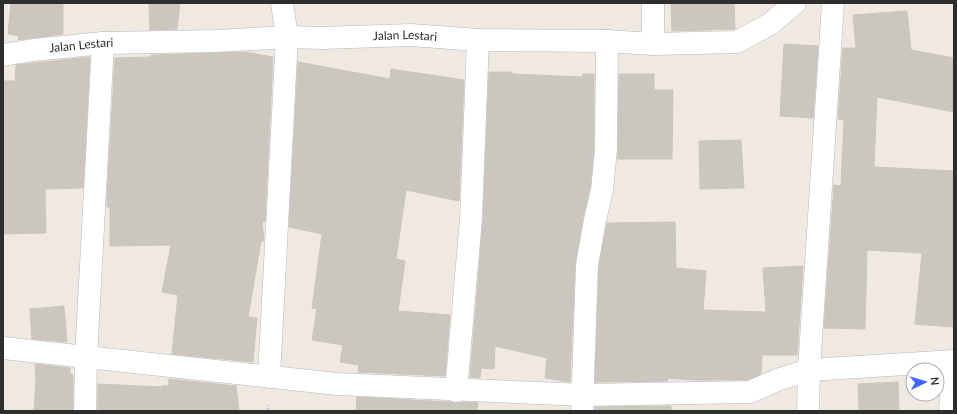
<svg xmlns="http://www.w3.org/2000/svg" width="957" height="414" font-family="Lato,sans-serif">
  <rect width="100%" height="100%" fill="#efe9e1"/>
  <!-- building -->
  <g fill="#cbc7bf" stroke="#cbc5ba">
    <path d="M11,3h52v31l-45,6 1,-4 -11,-2z"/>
    <path d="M149,3h31l-3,26 -27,1z"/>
    <path d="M671,3h63l1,26 -63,2z"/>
    <path d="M907,11l4,39 43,8v54l-77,-15 -3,70 80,4v156l-39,-3 7,-71 -55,-3 -2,79 -41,-1 10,-143 7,1 3,-66 -6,-1 5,-71h13l-3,-33z"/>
    <path d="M784,44l34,2 -5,72 -33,-2z"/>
    <path d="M245,52l28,5 -8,165 -3,-1 2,20h-3l-13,76 9,1 -4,44 -81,-8 6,-59 -16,-3 9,-47 -61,1v-39h-3v-10l8,-139 36,-1v-2z"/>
    <path d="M90,57l-7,131 -38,1 1,44 -43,1v-153h12l1,-16z"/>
    <path d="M298,62l92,17 1,-10 73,11 -5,121 -53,-11 -10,69 9,2 -7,50 52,4 -5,61 -87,-4 1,-7 -19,-3 3,-17 -31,-5 5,-31 -5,-1 10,-74 -33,-7z"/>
    <path d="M489,72h23v2l71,3v-3h11v74l-4,40 -7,30 -8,46 -5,118 -25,-4 2,-20 -52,-12 -1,23 -13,-1 -1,10 -10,-1 13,-157z"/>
    <path d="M619,74h35v16h19l-1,69h-54z"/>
    <path d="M741,140l3,48 -44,1 -1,-48z"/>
    <path d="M675,222l1,46 30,3 -3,39 63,2 -3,-44 40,-2 -6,89h-35l-1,19 -14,6h-51l-29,-2 1,3 -73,1 4,-116 8,-43z"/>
    <path d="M64,306l3,36 -35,-3 -2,-30z"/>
    <path d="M35,364l35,4v6l3,1v36h-39l2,-30z"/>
    <path d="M169,379l67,7 3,25h-141v-27l64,3v-1h7z"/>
    <path d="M898,382l1,29h-40l-1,-27z"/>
    <path d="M357,397l93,5 5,1 7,-1 16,1 -1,8h-121z"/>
    <path d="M671,406v5h-76v-4z"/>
  </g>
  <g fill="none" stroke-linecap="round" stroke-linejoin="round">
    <defs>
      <g id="minor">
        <path d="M653,3v41"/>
        <path id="s1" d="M3,55l30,-5 70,-7 114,-2 70,-4 35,1 89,-3 67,5 129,1 46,3 84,-2 33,-18 25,-21"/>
        <path d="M3,348l334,36 246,11 167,-3 27,-12 32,-10 145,-9"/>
        <path d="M269,377l18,-340 -5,-34"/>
        <path d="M456,391l15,-172 7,-179"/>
        <path d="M85,411l1,-54 17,-314"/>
        <path d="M582,411l5,-146 8,-45 7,-30 4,-41 1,-108"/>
        <path d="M808,411l1,-41 24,-367"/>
        <path d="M950,411l3,-50"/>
      </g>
    </defs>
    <!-- minor casing -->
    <use href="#minor" stroke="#b4b7c1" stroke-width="23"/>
    <!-- path -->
    <path stroke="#c9c9c9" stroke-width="2.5" stroke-dasharray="3 2" stroke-linecap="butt" d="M268,411v-6"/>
    <!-- minor -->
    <use href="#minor" stroke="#fff" stroke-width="22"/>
  </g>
  <g text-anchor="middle" stroke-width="3" stroke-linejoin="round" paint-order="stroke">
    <!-- street labels -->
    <g font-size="12" fill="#2e2e2e" stroke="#fff">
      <text dy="4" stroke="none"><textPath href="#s1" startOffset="403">Jalan Lestari</textPath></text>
      <text dy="4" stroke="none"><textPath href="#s1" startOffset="79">Jalan Lestari</textPath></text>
    </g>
  </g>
  <!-- border -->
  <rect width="957" height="414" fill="none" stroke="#2e2e2e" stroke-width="8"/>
  <!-- north arrow -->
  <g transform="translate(925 382) rotate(85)"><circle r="19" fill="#ffffff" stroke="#ababab"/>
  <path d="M0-3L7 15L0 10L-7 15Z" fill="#4264fb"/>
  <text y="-6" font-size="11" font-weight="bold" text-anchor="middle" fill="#2e2e2e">N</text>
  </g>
</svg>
